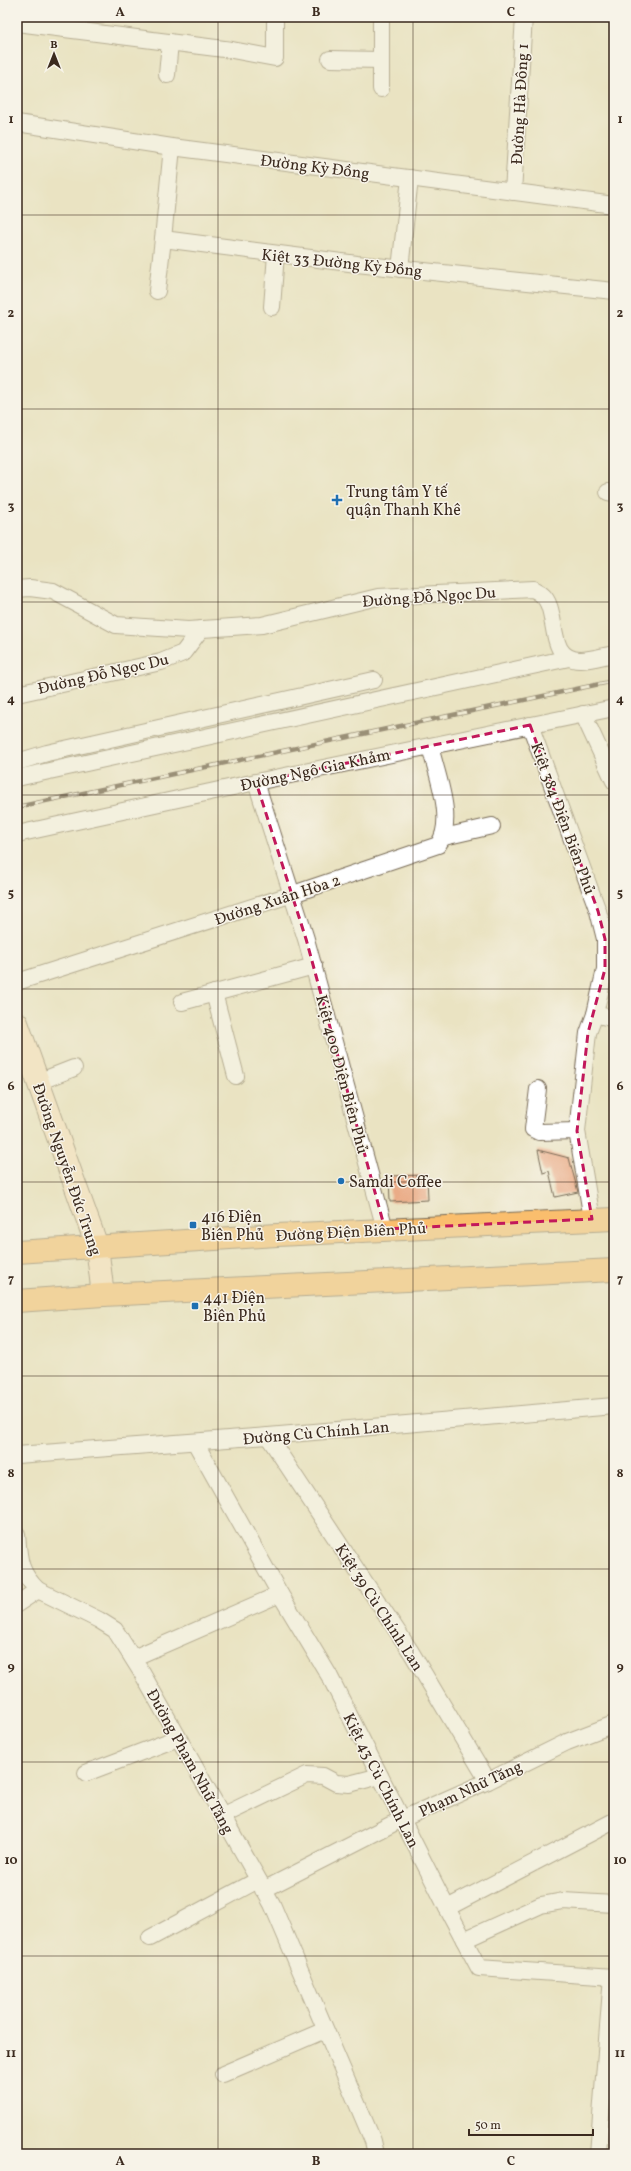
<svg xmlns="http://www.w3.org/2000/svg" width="631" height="2171" font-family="Vollkorn,serif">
  <rect width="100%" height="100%" fill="#f7f3e8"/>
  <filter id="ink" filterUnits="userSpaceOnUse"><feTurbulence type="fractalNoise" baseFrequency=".025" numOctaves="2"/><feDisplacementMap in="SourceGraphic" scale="8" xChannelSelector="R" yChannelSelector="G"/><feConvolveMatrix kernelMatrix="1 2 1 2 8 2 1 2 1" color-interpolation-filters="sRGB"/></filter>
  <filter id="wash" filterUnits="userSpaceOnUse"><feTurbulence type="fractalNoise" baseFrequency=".012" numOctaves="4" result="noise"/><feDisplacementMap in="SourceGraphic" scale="16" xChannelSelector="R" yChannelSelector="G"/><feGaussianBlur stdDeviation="0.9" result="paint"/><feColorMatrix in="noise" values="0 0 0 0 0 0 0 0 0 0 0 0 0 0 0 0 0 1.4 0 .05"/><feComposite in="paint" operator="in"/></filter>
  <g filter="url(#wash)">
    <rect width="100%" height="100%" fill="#eae3c2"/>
    <g id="blocks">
      <!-- building -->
      <g fill="#eaac87">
        <path d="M538,1150l31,8 9,34 -23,5 -6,-26 -6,2z"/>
        <path d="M427,1175l1,25 -38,2 -1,-26z"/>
      </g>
    </g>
  </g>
  <g filter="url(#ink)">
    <use href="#blocks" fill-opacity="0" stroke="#786b57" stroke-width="1"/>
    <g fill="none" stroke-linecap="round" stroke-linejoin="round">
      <defs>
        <g id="street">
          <path d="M381,17v72"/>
          <path d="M17,23l215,27 43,8v-41"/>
          <path d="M330,59l51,1"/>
          <path d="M167,75l3,-33"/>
          <path d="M17,123l155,24 442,58"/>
          <path d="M172,147l-9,92 194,25 257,27"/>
          <path d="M513,192l11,-175"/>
          <path d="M400,269l10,-91"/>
          <path d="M157,291l6,-52"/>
          <path d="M272,307l4,-53"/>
          <path d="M608,492l6,1"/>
          <path d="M17,589l13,-1 23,3 63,34 72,5 74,-5 116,-28 155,-8c3,2 6,3 8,5 20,15 3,65 39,66 11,0 23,-4 34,-6"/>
          <path d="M17,694l144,-32 22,-9 18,-24"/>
          <path d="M583,714l31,67"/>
          <path d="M530,725l68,186 7,28v30l-10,45 -7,19 -11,98 15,88"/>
          <path d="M17,762l30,-9 327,-73"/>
          <path d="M17,778l552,-120"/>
          <path d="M256,782l50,157 79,290"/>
          <path d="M17,834l239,-52 358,-74"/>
          <path d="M444,837l48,-11"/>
          <path d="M17,982l276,-88 145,-49c18,-24 -2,-72 -8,-99"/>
          <path d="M214,993l22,83"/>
          <path d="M182,1002l132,-36"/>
          <path d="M595,1014l19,5"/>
          <path d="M38,1082l36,-14"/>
          <path d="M538,1089l-5,40 6,3 38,-1"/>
          <path d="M268,1436l143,216 77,129"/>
          <path d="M195,1442l85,152 50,83 117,231 32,60 135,9"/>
          <path d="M17,1455l251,-19 346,-30"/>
          <path d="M17,1534c2,25 2,38 21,56l61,30 16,10 27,43 130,231 101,237 3,13"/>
          <path d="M17,1604l21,-14"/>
          <path d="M133,1658l147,-64"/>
          <path d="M86,1773l92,-35"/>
          <path d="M222,1816l85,-41 16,1 13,7 13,1 31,-8"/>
          <path d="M263,1890l139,-71 86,-38 79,-39 47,-18"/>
          <path d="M447,1908l167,-87"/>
          <path d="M150,1938l108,-58"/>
          <path d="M464,1940l77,-35 22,-4 51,3"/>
          <path d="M223,2074l102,-44"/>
          <path d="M598,2154l14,-178"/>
        </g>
        <path id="secondary" d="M17,1023l80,223 6,49"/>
        <g id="primary">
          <path d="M17,1252l260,-17 337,-16"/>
          <path d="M17,1301l86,-6 511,-25"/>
        </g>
      </defs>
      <!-- street casing -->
      <use href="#street" stroke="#786b57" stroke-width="18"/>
      <!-- secondary casing -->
      <use href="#secondary" stroke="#786b57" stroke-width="24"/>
      <!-- primary casing -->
      <use href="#primary" stroke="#786b57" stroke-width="24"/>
      <!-- street -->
      <use href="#street" stroke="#fff" stroke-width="16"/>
      <!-- secondary -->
      <use href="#secondary" stroke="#fde5c5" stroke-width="22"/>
      <!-- primary -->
      <use href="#primary" stroke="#fabe6d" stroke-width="22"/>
      <defs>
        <path id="rail" d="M17,807l597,-126"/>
      </defs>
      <!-- rail casing -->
      <use href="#rail" stroke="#3b2a1e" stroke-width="4.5"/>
      <!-- rail -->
      <use href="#rail" stroke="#f7f3e8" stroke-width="3" stroke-dasharray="9" stroke-linecap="butt"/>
    </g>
  </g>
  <!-- marked area -->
  <path d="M0 0H631V2171H0ZM530,725l68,186 7,28v30l-17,64 -11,98 15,88 -207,10 -79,-290 -50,-157z" fill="#eae3c2" fill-opacity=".55" fill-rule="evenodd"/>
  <path fill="none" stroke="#c2185b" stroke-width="3" stroke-dasharray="8 5" stroke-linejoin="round" d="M530,725l68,186 7,28v30l-17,64 -11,98 15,88 -207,10 -79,-290 -50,-157z"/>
  <!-- grid -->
  <path fill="none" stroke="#3b2a1e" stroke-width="1" stroke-opacity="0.55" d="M218,17v2137M413,17v2137M17,215h597M17,409h597M17,602h597M17,795h597M17,989h597M17,1182h597M17,1376h597M17,1569h597M17,1762h597M17,1956h597"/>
  <!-- markers -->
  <g fill="#1f6fb2" stroke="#f7f3e8" stroke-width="1.5">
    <path d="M335 494h4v4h4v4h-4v4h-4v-4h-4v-4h4z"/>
    <circle cx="341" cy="1181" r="4"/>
    <rect x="189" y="1221" width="8" height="8" rx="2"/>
    <rect x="191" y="1302" width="8" height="8" rx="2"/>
  </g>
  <g text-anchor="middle" stroke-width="3" stroke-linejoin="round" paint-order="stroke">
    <!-- street labels -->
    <g font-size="16" fill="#3b2a1e" stroke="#f7f3e8">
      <text transform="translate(519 104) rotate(-87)" y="6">Đường Hà Đông 1</text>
      <text transform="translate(315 166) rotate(7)" y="6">Đường Kỳ Đồng</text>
      <text transform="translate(342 262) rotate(6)" y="6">Kiệt 33 Đường Kỳ Đồng</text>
      <text transform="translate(429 596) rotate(-4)" y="6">Đường Đỗ Ngọc Du</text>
      <text transform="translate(103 673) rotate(-13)" y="6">Đường Đỗ Ngọc Du</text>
      <text transform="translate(315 769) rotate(-12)" y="6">Đường Ngô Gia Khảm</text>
      <text transform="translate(564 818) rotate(70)" y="6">Kiệt 384 Điện Biên Phủ</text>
      <text transform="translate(277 899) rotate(-18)" y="6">Đường Xuân Hòa 2</text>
      <text transform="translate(343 1074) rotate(75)" y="6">Kiệt 400 Điện Biên Phủ</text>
      <text transform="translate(68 1169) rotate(71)" y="6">Đường Nguyễn Đức Trung</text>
      <text transform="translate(351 1231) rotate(-3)" y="6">Đường Điện Biên Phủ</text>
      <text transform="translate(316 1432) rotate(-5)" y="6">Đường Cù Chính Lan</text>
      <text transform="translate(380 1607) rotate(57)" y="6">Kiệt 39 Cù Chính Lan</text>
      <text transform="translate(191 1761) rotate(61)" y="6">Đường Phạm Nhữ Tăng</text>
      <text transform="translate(382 1780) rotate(63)" y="6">Kiệt 43 Cù Chính Lan</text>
      <text transform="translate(470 1788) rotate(-25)" y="6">Phạm Nhữ Tăng</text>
    </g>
    <!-- poi labels -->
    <g font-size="16" fill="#3b2a1e" stroke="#f7f3e8" text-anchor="start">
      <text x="346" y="497">Trung tâm Y tế<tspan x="346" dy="18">quận Thanh Khê</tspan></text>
      <text x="349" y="1187">Samdi Coffee</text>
      <text x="201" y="1222">416 Điện<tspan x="201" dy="18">Biên Phủ</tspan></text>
      <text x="203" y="1303">441 Điện<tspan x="203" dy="18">Biên Phủ</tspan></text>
    </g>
  </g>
  <!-- margin -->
  <rect width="631" height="2171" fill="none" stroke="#f7f3e8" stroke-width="44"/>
  <!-- north arrow -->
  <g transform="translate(54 54)" stroke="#f7f3e8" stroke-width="3" paint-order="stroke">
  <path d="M0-3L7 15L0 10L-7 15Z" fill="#3b2a1e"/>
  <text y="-6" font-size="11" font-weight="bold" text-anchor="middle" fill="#3b2a1e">B</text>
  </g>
  <!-- scale -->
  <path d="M469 2129v6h124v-6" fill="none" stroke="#3b2a1e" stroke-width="2"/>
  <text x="475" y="2129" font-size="12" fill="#3b2a1e" stroke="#f7f3e8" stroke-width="3" paint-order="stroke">50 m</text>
  <rect x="22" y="22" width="587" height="2127" fill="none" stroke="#3b2a1e" stroke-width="1.5"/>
  <g font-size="13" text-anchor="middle" font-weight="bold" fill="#3b2a1e">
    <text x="120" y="16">A</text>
    <text x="316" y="16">B</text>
    <text x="511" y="16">C</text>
    <text x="11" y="123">1</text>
    <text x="620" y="123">1</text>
    <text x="11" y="317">2</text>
    <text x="620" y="317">2</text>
    <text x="11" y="510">3</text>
    <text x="620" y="510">3</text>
    <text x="11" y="703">4</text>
    <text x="620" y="703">4</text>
    <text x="11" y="897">5</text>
    <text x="620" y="897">5</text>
    <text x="11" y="1090">6</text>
    <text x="620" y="1090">6</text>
    <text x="11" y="1283">7</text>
    <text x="620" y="1283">7</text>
    <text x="11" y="1477">8</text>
    <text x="620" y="1477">8</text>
    <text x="11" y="1670">9</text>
    <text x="620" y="1670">9</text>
    <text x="11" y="1864">10</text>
    <text x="620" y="1864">10</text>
    <text x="11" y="2057">11</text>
    <text x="620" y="2057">11</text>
    <text x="120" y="2165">A</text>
    <text x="316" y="2165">B</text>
    <text x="511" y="2165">C</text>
  </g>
</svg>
